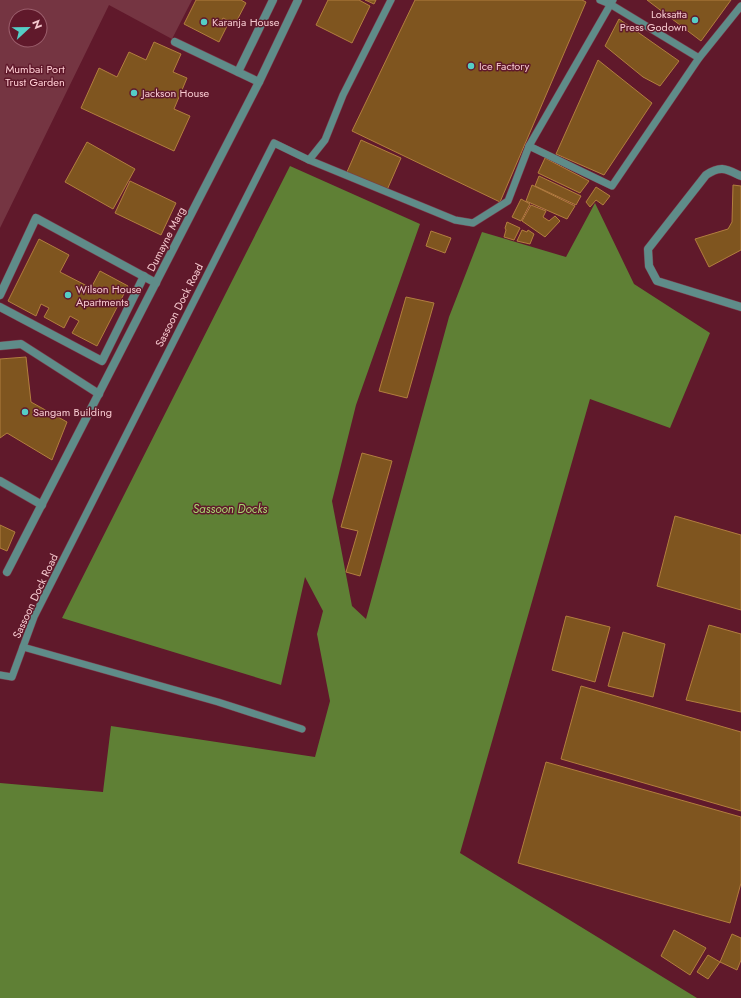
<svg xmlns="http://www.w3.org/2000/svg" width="741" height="998" font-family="Jost,sans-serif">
  <rect width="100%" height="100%" fill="#60192b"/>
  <!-- green -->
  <path fill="#753542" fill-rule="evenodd" d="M0,0h192l-20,39 -63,-34 -109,223zM16,16h24v24h-24z"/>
  <!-- water -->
  <path fill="#5f8035" d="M290,166l130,58 -64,181 -24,96 20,105 14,13 83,-302 33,-85 84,25 29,-54 39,81 76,49 -40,95 -80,-29 -130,454 237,145h-697v-215l103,9 8,-66 204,31 15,-56 -13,-67 6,-23 -18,-34 -24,108 -219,-67z"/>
  <!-- building -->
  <g fill="#7f551f" stroke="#b27e3f">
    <path d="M196,0h45l5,3 -11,21 -12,-6 -2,3 7,3 -9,18 -35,-18z"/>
    <path d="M328,0h31l11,6 -18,37 -36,-18z"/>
    <path d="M365,0h11l-2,4z"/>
    <path d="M415,0h167l4,2 -86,200 -148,-71z"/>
    <path d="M647,0h84l-30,41z"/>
    <path d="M619,19l60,42 -19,25 -17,-9 -38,-31z"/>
    <path d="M154,42l27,12 -8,18 14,6 -13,31 16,7 -16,35 -93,-43 18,-40 18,9 12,-25 17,8z"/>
    <path d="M598,60l54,43 -48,72 -48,-21z"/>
    <path d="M361,140l40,18 -14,32 -40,-18z"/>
    <path d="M87,142l48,27 -22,40 -48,-27z"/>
    <path d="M545,158l44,23 -9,12 -42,-20z"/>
    <path d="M539,176l42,20 -5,9 -41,-19z"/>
    <path d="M130,181l46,22 -15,32 -46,-22z"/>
    <path d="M532,185l43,21 -8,13 -41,-18z"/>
    <path d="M733,185l8,1v64l-32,17 -14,-28 33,-10 4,-7z"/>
    <path d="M596,187l14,9 -7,9 -7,-5 -6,7 -4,-5z"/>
    <path d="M521,199l9,5 -9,17 -9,-4z"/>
    <path d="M531,205l15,6 -3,6 6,4 6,-5 5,5 -15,16 -23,-16z"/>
    <path d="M507,222l13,6 -6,12 -10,-3 2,-7 -1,-2z"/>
    <path d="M522,230l5,2 1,-2 6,4 -4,10 -13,-3z"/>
    <path d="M431,231l20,7 -6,15 -19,-7z"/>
    <path d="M39,239l30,16 -9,17 31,16 9,-17 28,15 -31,60 -25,-13 7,-12 -9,-5 -6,12 -20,-11 5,-9 -8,-4 -5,12 -28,-15z"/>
    <path d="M406,297l28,6 -27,95 -28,-7z"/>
    <path d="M26,357l5,45 36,20 -15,38 -45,-27 -7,5v-79z"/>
    <path d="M362,453l30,8 -32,115 -14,-4 12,-41 -17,-4z"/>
    <path d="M675,516l66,19v75l-84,-24z"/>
    <path d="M0,525l15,7 -8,19 -7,-3z"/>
    <path d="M566,616l44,11 -15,55 -43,-12z"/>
    <path d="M709,625l32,9v78l-55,-12z"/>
    <path d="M623,632l42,12 -12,53 -45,-11z"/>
    <path d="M581,686l160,46v79l-180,-52z"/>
    <path d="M546,762l195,55v66l-11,40 -212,-60z"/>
    <path d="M674,930l32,18 -16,27 -29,-19z"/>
    <path d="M732,934l9,4v22l-4,10 -17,-8z"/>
    <path d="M708,955l12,7 -12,17 -11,-7z"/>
  </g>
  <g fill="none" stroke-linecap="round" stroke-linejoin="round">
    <defs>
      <g id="lane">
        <path d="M600,0l10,4 89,54"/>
        <path d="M529,146l83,40 87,-128 42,-52"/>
        <path d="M309,160l146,60 18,3 35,-22 21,-55 84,-146"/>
        <path d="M23,647l195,55 84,27"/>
        <path d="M0,675l12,2 22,-60 240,-474 35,17 16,-20 18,-45 48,-95"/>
      </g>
      <g id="street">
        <path d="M175,42l84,40"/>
        <path d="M238,72l35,-72"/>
        <path d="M741,176c-15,-7 -20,-11 -35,-1l-58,74 1,17 8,15 84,26"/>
        <path d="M0,295l36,-77 120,65"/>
        <path d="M0,307l102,54 42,-85"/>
        <path d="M0,346l21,-2 78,50"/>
        <path d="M0,481l42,24"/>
        <path d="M7,572l252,-490 39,-82"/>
      </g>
    </defs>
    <!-- lane casing -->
    <use href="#lane" stroke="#7b3949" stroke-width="8"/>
    <!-- street casing -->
    <use href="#street" stroke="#7b3949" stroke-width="9"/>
    <!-- lane -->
    <use href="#lane" stroke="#5f8c89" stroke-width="7"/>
    <!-- street -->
    <use href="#street" stroke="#5f8c89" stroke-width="8"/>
  </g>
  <!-- markers -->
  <g fill="#55cec6" stroke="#60192b" stroke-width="1.5">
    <circle cx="695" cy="20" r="4"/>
    <circle cx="204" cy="22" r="4"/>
    <circle cx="471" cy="66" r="4"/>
    <circle cx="134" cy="93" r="4"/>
    <circle cx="68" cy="295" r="4"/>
    <circle cx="25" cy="412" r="4"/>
  </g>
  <g text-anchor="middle" stroke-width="3" stroke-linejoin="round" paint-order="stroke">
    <!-- poi labels -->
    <g font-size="11" fill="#f6c9cf" stroke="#60192b" text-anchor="start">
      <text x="687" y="18" text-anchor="end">Loksatta<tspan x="687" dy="13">Press Godown</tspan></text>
      <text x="212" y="26">Karanja House</text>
      <text x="479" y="70">Ice Factory</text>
      <text x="142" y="97">Jackson House</text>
      <text x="76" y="293">Wilson House<tspan x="76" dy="13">Apartments</tspan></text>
      <text x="33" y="416">Sangam Building</text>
    </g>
    <!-- park labels -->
    <g font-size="11" fill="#ffced4" stroke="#60192b">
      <text x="35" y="73">Mumbai Port<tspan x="35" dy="13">Trust Garden</tspan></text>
    </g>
    <!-- street labels -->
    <g font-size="11" fill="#f6c9cf" stroke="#60192b">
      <text transform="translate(166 239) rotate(-63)" y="4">Dumayne Marg</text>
      <text transform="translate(179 305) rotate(-63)" y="4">Sassoon Dock Road</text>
      <text transform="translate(35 596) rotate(-65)" y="4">Sassoon Dock Road</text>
    </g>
    <!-- water labels -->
    <g font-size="12" font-style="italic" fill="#a9d872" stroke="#60192b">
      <text x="230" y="513">Sassoon Docks</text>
    </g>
  </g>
  <!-- north arrow -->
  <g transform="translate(28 28) rotate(68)"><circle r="19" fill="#60192b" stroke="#9c5f6d"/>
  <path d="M0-3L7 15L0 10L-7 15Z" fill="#55cec6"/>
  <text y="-6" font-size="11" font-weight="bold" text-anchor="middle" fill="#f6c9cf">N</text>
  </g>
</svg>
